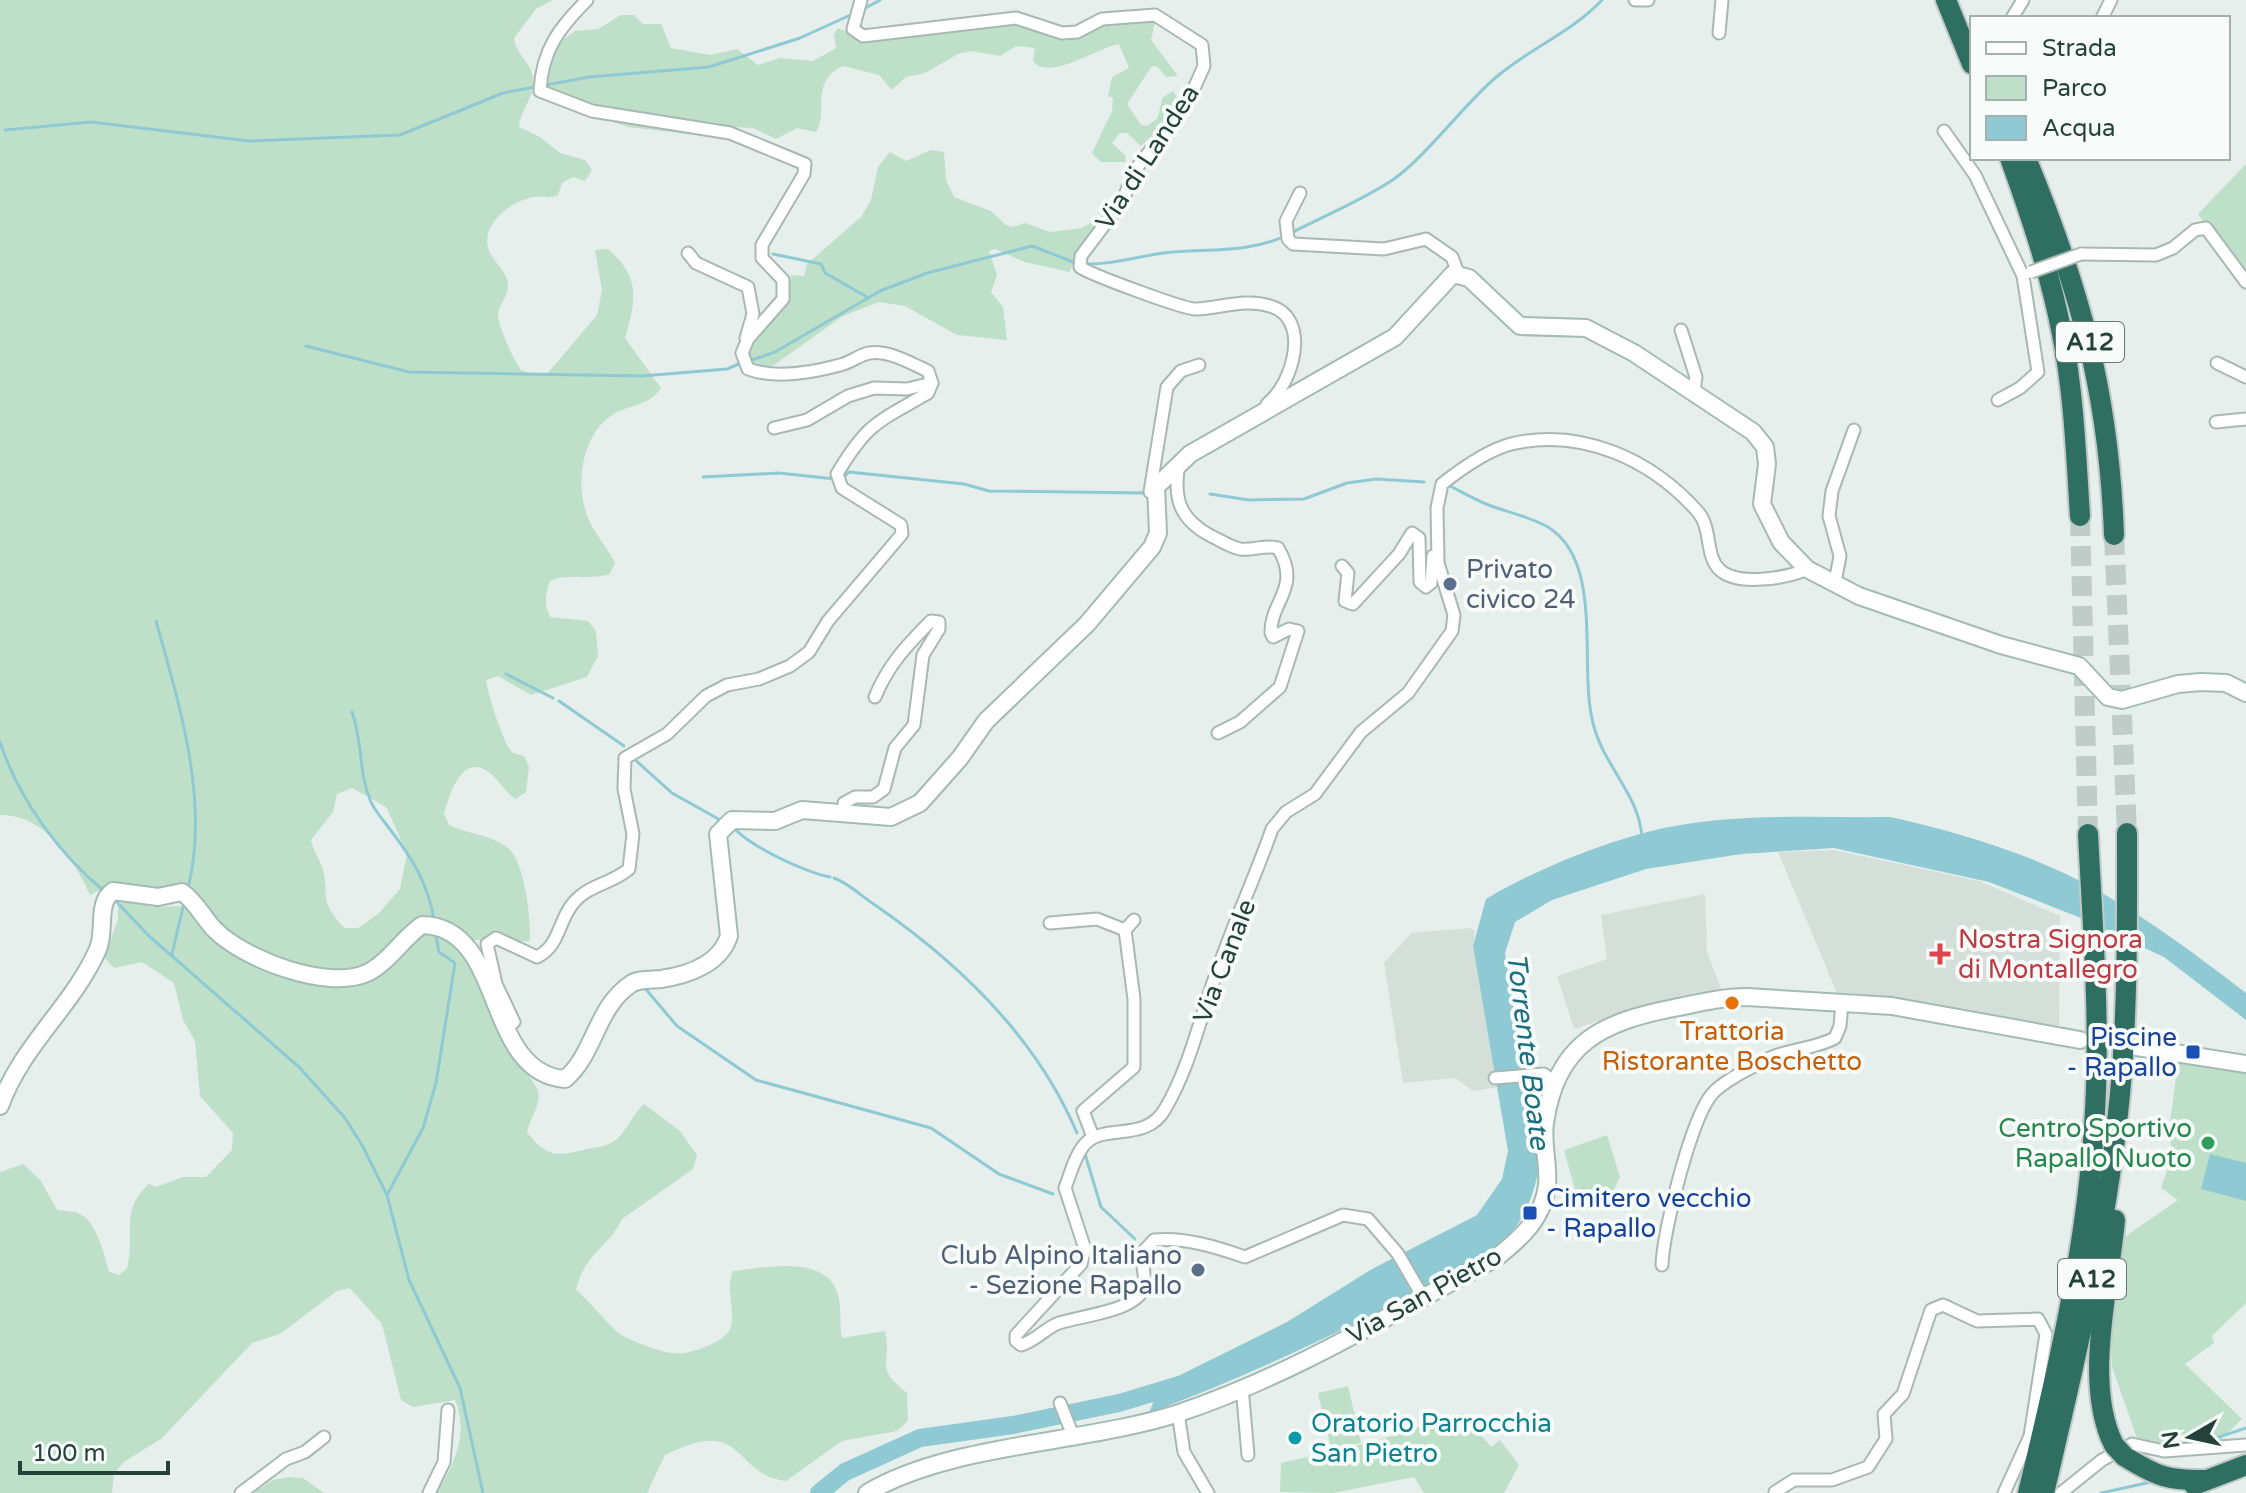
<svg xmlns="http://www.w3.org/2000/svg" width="2246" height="1493" font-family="'Varela Round',sans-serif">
  <rect width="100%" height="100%" fill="#e6efeb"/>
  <!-- built -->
  <g fill="#d4dfda">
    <path d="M1834,850l145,31 81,35 -1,110 -222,-33 -59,-141z"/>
    <path d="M1705,894l2,58 16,42 -88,15 -61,20 -17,-53 50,-17 -6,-44z"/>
    <path d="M1470,928l5,3 -2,15 25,141 -25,4 -18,-13 -52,5 -19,-120 27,-30z"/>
  </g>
  <!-- green -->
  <g fill="#bfe0c8" fill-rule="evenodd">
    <path d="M0,0h553l-17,9 -22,29c2,17 17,24 19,40 3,18 -13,32 -14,49l21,10 20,16 25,7 7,10 -7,11 -12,-4 -11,6 -4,12c-9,4 -14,1 -24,2 -21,3 -52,25 -46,50 3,14 19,23 20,37 1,11 -8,19 -10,29 -1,11 16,48 23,57l12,5 14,-1 50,-59 5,-25 -7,-40 13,-1c33,28 28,51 17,89l36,50c-13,19 -29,15 -47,26 -33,19 -40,74 -25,106 7,16 19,28 26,43l-5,11c-21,7 -39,-2 -60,7 -5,14 -6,22 0,36l38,4 8,10 2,25 -11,21 -56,18 -33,-19 -12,4c1,11 18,66 26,72 1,1 11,4 12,4l5,11 -3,25 -11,7c-11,-8 -18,-22 -28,-28 -26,-17 -38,25 -43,43l5,11c18,9 40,9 58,22 18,13 24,73 23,94l-12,1 -25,-7 -11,5h-13l-18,-18 -24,-4c-23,19 -46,42 -75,53 -31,12 -112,-24 -135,-48 -10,-11 -15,-32 -32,-36 -10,-3 -25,4 -36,4 -26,0 -33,-10 -59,4 -16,-36 -46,-81 -90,-80zM352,788l34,19 21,46 -7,36 -22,25 -20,14h-13c-30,-30 -13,-36 -24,-64 -4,-9 -8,-15 -10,-24l22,-28 4,-18z"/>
    <path d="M621,15h13l9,9h18l10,24 39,7 27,-6 21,16 22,-7 33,3 23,-13 -2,-14 4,-6 30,14 148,-18 51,15 37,-15 32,-5 19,4 -4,17 27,36 -12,1 -8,-10 -6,-1 -25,38 14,21 6,1 11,-8 4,-20 11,-7 6,10 -18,27 -20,18 -14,-13h-7l-8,10 13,12 1,7h-25l-9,-9 20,-42 1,-13 -5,-2 4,-19 17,-9 -10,-24c-20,3 -70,38 -86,17l2,-13 -19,-2 -16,10 -29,-5 -13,3 -33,19 -19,4 -14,13 -13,-15 -36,-9c-34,15 -14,47 -27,66l-19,-4 -21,11 -23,-11 -38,-2 -9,10 -78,-9 -18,-6 -21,-18 -25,-6 -16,-11 5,-39 22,-16 23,-2z"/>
    <path d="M931,150l13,2 2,28 8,17 37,14 15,14 7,2 12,-4 25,9 32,-4 22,-13c-1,10 -28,43 -35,57l-44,-10 -30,-13 -6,2 8,24 -6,17 12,15 4,33 -50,-5 -52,-29 -26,-4 -36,14 -69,49 -12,4 -11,-7 -2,-12 37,-48 5,-27 13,1 3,-12 54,-47 10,-17 7,-33 12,-15 16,9z"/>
    <path d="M2246,164v112l-48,-62z"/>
    <path d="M124,900l29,7 30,-1 32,32 130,48 21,-4 58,-50 33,11c19,31 30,64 46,96 8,16 30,39 35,52 4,13 -9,29 -11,41 21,27 30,24 60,17 11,-2 22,-3 30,-10 11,-10 15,-24 27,-35l36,27 17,24 -4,14 -71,50c-14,30 -37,33 -46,71 14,11 33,36 44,44 8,6 41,18 52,19 15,3 48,-9 57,-22 9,-16 -5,-39 4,-60 30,-3 94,-18 105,24 4,13 1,29 4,43l43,-7c8,34 -13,34 22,62l1,28 -11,10 -55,10 -56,40c-53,-5 -40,-68 -121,-26l-18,38h-211c19,-29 33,-60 19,-93l-42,7 -12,-7 -19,-76 -32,-36 -13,3 -57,43 -28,9 -90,95 -38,24 -10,12 -2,19h-112v-321l23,-8 18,17 16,29c6,1 15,1 21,3 19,8 26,41 31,59l10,3 8,-6c9,-38 -8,-57 22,-85l7,3 27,-10h23l26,-27 1,-17 -33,-37 -5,-55 -12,-21 -9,-37 -32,-21 -28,6 -10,-11 14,-37v-15z"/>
    <path d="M2178,1063l68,11v229l-34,33 2,7 -29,21 57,55 -25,24 -44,2 -36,-7 -25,-71v-54l8,-73 58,-40 -17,-12 11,-32 -3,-26z"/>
    <path d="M1607,1135l13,42 -8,16 -24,6 -12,-6 -12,-43z"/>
    <path d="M1348,1386l13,57 -30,6 -13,-56z"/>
    <path d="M1463,1413l28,34 9,-7 19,25 -15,28h-80l-10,-16 -81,16 -53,-1 1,-29 95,-22z"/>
    <path d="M289,1477l14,1 21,15h-71l20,-13z"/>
  </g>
  <!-- water -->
  <g fill="#8ec9d4">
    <path d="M1890,817c59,13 121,31 176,57 64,31 124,76 180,119v27l-82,-63 -88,-41 -87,-34 -155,-34 -93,6 -95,15 -94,31 -37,22 -10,31 34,214c-4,22 -11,44 -25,62 -20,25 -54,38 -81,53 -92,51 -186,94 -284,131l11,-28 127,-63 85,-53 105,-54 25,-36 6,-28 -35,-205 13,-47c50,-30 131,-63 189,-73 70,-13 144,-8 215,-9z"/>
    <path d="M2210,1154l36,9v38l-45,-12z"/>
  </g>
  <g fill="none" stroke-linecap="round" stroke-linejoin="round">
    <!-- stream -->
    <g stroke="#8ec9d4" stroke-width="3">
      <path d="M862,10l18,-10"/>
      <path d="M5,130l86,-8 158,19 151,-6 103,-42 86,-16 120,-10 91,-29 55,-25"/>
      <path d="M1291,233c33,-17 74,-34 103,-54 33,-24 68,-72 100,-100 34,-30 77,-46 108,-79"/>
      <path d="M773,254l48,10 4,9 42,24"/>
      <path d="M1083,264c27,1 53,-7 80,-11 40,-5 84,1 122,-17"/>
      <path d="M306,346l103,26 233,4 85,-7 14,-6"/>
      <path d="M749,361l26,-9 105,-61 47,-18 105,-27 44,17"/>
      <path d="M703,477l76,-4 56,6"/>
      <path d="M842,478l7,-6 115,12 25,7 156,2"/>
      <path d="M1448,485c16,8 32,18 49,23 18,6 35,10 51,19 58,36 29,143 46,200 11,40 45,68 48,110"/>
      <path d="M1210,494l39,6 55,-1 43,-16 29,-4 48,3"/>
      <path d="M156,621c23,83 54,180 32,267"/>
      <path d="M506,674l47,24"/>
      <path d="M559,701l65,45"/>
      <path d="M352,712c11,30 6,60 19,90 5,11 14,20 21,30 22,29 36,52 42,88"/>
      <path d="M0,742c18,56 59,112 104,149"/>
      <path d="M632,757l40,36 50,28"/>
      <path d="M734,828c17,19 71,44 96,49"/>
      <path d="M834,878c16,6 27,18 41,27 84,58 162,133 202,228"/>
      <path d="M113,898l36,38 150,131 46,51 17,27 25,50 22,85 51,108 23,105"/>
      <path d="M172,954l12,-51"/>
      <path d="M644,987l33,39 79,54 175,48 68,46 54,20"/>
      <path d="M1085,1154l16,53 34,32"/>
      <path d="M387,1195l36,-67 13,-45 19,-120 -16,-11 -3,-16"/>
      <path d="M2213,1439l33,-11"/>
      <path d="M2187,1445l11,-5"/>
      <path d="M2101,1493l50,-11"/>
    </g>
    <!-- river -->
    <path stroke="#8ec9d4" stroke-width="18" d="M819,1493l26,-21 75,-34 93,-13 106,-22 60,-18"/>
    <!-- highway-tunnel -->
    <g stroke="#bfccc8" stroke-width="20" stroke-dasharray="20 10" stroke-linecap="butt">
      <path d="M2080,516l8,318"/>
      <path d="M2114,535l13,298"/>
    </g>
    <defs>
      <g id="street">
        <path d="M861,0l-8,29 10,7 153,-18 46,15 15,-1 25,-13 53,-4 47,30 2,21 -17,38 -52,66 -12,30 -42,56 -1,11c9,7 106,43 116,42 25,-1 49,-11 74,-3 42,12 23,78 -3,98"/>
        <path d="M1635,0h13"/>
        <path d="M2012,18l11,-18"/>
        <path d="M2102,18l9,-18"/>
        <path d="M1719,33l3,-33"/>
        <path d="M1944,131l31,44 48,101 15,96 -18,16 -22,12"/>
        <path d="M1300,193l-14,28 2,18 5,5 91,5 42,-10 26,18 6,16"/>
        <path d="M688,253l8,10 52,24 5,27 -7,24"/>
        <path d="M2081,254l75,1 17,-7 22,-18 11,-2 40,54"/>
        <path d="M1681,330l15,47 -2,14"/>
        <path d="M2217,363l29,14"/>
        <path d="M2216,422l30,-3"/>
        <path d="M774,428l33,-8 41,-24 26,-8 33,1 25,-6"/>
        <path d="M1179,463c-6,35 0,56 32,73 9,4 19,11 29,13 14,2 24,-5 38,-1 24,40 -8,53 -7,85l2,4 16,-8 9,2 -18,56 -40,35 -22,11"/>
        <path d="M1150,492l17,-105 14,-16 18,-6"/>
        <path d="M1342,566l6,7 -3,28 8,3 46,-50 13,-21 7,5 1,44 6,5 5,-4 2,-27"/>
        <path d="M1835,582l5,-26 -11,-40 3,-25 22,-61"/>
        <path d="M845,811l-1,-8 11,-6h18l11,-8 11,-41 19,-23 9,-70 16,-26v-7l-8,-1c-24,24 -43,44 -56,76"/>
        <path d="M1050,923l47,-4 28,11"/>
        <path d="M507,1027l7,-5 -18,-38 -9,-40 9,-6 41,19c22,-11 21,-33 34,-51 16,-22 39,-21 58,-37l4,-35 -9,-45 1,-31 42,-24 39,-38 21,-11 32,-6 31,-13 19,-14 19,-31 74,-87 -1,-9 -59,-37 -5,-14c31,-52 41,-52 91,-81l4,-10 -4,-12c-18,-8 -39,-21 -59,-18 -10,2 -19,10 -29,12 -29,8 -64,14 -92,4l-6,-16 6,-14 35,-40v-19l-21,-22v-13l42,-71 1,-10 -75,-31 -138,-22 -52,-20c2,-41 19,-63 47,-91"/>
        <path d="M1495,1078l49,-4 10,8"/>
        <path d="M1093,1137l-10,-26 51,-44v-68l-9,-69 9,-10"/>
        <path d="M1662,1265c1,-34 29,-146 50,-171 12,-14 41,-27 58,-36 20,-9 44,-9 65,-20l5,-12 2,-23"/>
        <path d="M1423,1297l-25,-43 -30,-35 -25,-4 -98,42c-29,-10 -60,-20 -91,-17l-13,14c1,10 5,23 3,32 -4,25 -65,30 -85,37 -14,5 -23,18 -38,22l-5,-4v-6l65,-71 4,-15 -20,-61c5,-13 10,-33 20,-44 18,-21 61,-1 80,-35 26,-44 36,-96 54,-143 16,-46 37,-91 53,-137l14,-17 29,-18 46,-62 47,-39 44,-62 2,-16 -16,-52 -1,-55 5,-24c19,-15 46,-34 69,-40 71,-17 141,16 187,68 14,16 7,43 21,57 17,18 69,9 88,0"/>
        <path d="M1239,1391l4,7 5,57"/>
        <path d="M1060,1403l14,35"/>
        <path d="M1178,1413l6,39 24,41"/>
        <path d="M1775,1492l19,-12h38l36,-13 18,-28 -2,-25 19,-20 28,-84 12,-5 34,16 61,-2 8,15 -16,102 -26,57"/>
        <path d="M241,1493l45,-34 19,-7 19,-15"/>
        <path d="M429,1493l15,-31 4,-52"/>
        <path d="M2061,1493l41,-33 30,-16 32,7 82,-6"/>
      </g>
      <g id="secondary">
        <path d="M2137,1047l109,17"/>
        <path d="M0,1106c21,-60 73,-100 98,-157 8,-18 -2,-46 15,-58l45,6 24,-5c14,10 21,25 32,37 29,30 113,62 153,44 21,-10 36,-35 55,-48 84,1 61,148 143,154 30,-25 31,-72 66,-95 7,-5 20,-4 30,-5 27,-4 59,-15 68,-43l-11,-102 14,-14 43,1 27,-11 89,7 29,-14 40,-45 26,-37 101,-97 65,-77 6,-14 -2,-46 34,-33 205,-117 58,-63 16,4 51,48 66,2 48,25 119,79 12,15 2,17 -5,40 19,38 26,27 52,27 142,49 78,21 29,31 14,3 56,-16 23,-2 25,1 20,10"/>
        <path d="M867,1493c84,-50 217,-49 312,-80 111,-37 214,-100 317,-155 25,-20 47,-39 51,-73 2,-20 -5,-42 -2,-62 11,-79 56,-101 129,-115 24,-5 48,-11 73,-11l145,9 188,34"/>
      </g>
      <g id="highway">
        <path d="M1946,0l26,64"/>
        <path d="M2010,158c21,58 40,115 52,176 12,60 14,121 18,182"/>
        <path d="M2026,158c54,131 83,235 88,377"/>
        <path d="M2114,1445c-31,-61 -5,-158 1,-225"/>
        <path d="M2124,1456c32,20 44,25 82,24"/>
        <path d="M2194,1485l52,-20"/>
        <path d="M2028,1493c29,-120 58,-242 66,-366 7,-97 -1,-195 -6,-293"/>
        <path d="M2044,1493c31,-132 63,-264 76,-399 8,-87 7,-174 7,-261"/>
      </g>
    </defs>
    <!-- street casing -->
    <use href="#street" stroke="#a8b8b2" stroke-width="15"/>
    <!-- secondary casing -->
    <use href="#secondary" stroke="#a4bbb3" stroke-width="20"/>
    <!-- highway casing -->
    <use href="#highway" stroke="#c2cac8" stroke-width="24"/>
    <!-- street -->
    <use href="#street" stroke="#fff" stroke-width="11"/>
    <!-- secondary -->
    <use href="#secondary" stroke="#fff" stroke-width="16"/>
    <!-- highway -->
    <use href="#highway" stroke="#2f6f62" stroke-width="20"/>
    <defs>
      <path id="street-bridge" d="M2031,272l50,-18"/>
      <path id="highway-bridge" d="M2114,1445l10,11"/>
    </defs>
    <!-- street-bridge casing -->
    <use href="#street-bridge" stroke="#a8b8b2" stroke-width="15" stroke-linecap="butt"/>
    <!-- highway-bridge casing -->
    <use href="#highway-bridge" stroke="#c2cac8" stroke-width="24" stroke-linecap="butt"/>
    <!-- street-bridge -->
    <use href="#street-bridge" stroke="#fff" stroke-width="11"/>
    <!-- highway-bridge -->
    <use href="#highway-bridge" stroke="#2f6f62" stroke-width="20"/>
  </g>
  <!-- markers -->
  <g fill="#5c6f8a" stroke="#f7fbf9" stroke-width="3">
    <circle cx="1450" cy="584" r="8"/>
    <circle cx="1198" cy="1270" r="8"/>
  </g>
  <path fill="#e0444e" stroke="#f7fbf9" stroke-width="3" d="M1936 942h8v8h8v8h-8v8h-8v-8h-8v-8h8z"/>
  <circle fill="#e8710a" stroke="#f7fbf9" stroke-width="3" cx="1732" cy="1003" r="8"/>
  <g fill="#1a4fb4" stroke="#f7fbf9" stroke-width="3">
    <rect x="2185" y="1044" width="16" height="16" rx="4"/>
    <rect x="1522" y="1205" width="16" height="16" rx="4"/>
  </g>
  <circle fill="#2e9e5b" stroke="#f7fbf9" stroke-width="3" cx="2208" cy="1143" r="8"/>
  <circle fill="#0f9aa8" stroke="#f7fbf9" stroke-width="3" cx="1295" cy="1438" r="8"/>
  <g text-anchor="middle" stroke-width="8" stroke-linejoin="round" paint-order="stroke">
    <!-- shield labels -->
    <g fill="#f7fbf9" stroke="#637a73" stroke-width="2">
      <rect x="2056" y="322" width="68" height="40" rx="6"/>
      <rect x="2058" y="1259" width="68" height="40" rx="6"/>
    </g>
    <g font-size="24" font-weight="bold" fill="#24423a">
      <text x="2090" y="350">A12</text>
      <text x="2092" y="1287">A12</text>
    </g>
    <!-- street labels -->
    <g font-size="26" fill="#24423a" stroke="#f7fbf9">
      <text transform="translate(1147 157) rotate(-57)" y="9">Via di Landea</text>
      <text transform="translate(1224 961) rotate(-69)" y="9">Via Canale</text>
      <text transform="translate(1424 1295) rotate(-29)" y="9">Via San Pietro</text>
    </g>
    <!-- service labels -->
    <g font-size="26" fill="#4e5e75" stroke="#f7fbf9" text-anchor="start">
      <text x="1466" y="578">Privato<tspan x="1466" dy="30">civico 24</tspan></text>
      <text x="1182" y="1264" text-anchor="end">Club Alpino Italiano<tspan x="1182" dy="30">- Sezione Rapallo</tspan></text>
    </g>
    <!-- health labels -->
    <g font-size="26" fill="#be3a42" stroke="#f7fbf9" text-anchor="start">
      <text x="1958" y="948">Nostra Signora<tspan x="1958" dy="30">di Montallegro</tspan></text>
    </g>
    <!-- food labels -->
    <g font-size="26" fill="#c56008" stroke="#f7fbf9">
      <text x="1732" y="1040">Trattoria<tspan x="1732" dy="30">Ristorante Boschetto</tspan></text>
    </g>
    <!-- transit labels -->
    <g font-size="26" fill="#164399" stroke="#f7fbf9" text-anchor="end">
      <text x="2177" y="1046">Piscine<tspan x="2177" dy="30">- Rapallo</tspan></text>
      <text x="1546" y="1207" text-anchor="start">Cimitero vecchio<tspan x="1546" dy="30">- Rapallo</tspan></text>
    </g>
    <!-- leisure labels -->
    <g font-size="26" fill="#27864d" stroke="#f7fbf9" text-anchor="end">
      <text x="2192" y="1137">Centro Sportivo<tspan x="2192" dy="30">Rapallo Nuoto</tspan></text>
    </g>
    <!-- culture labels -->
    <g font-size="26" fill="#0d838f" stroke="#f7fbf9" text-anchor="start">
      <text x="1311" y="1432">Oratorio Parrocchia<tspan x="1311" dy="30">San Pietro</tspan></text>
    </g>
    <!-- water labels -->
    <g font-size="28" font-style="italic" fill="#1c6f80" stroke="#f7fbf9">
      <text transform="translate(1529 1051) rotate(83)" y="10">Torrente Boate</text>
    </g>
  </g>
  <!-- legend -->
  <rect x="1970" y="16" width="260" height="144" fill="#f7fbf9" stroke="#a3b1ad" stroke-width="2"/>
  <rect x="1986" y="42" width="40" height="12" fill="#ffffff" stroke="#a3b1ad" stroke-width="2"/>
  <text x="2042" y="56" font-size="24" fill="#24423a">Strada</text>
  <rect x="1986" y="76" width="40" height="24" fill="#bfe0c8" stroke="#a3b1ad" stroke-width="2"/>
  <text x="2042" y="96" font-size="24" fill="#24423a">Parco</text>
  <rect x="1986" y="116" width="40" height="24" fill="#8ec9d4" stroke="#a3b1ad" stroke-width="2"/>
  <text x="2042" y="136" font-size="24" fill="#24423a">Acqua</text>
  <!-- north arrow -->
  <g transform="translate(2190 1437) rotate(261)" stroke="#f7fbf9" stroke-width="6" paint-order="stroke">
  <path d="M0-6L14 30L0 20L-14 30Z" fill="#24423a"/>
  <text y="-12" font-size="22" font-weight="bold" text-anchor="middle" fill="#24423a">N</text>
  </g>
  <!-- scale -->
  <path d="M20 1461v12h148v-12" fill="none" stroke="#24423a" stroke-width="4"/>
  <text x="32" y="1461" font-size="24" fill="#24423a" stroke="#f7fbf9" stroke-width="6" paint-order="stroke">100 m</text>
</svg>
